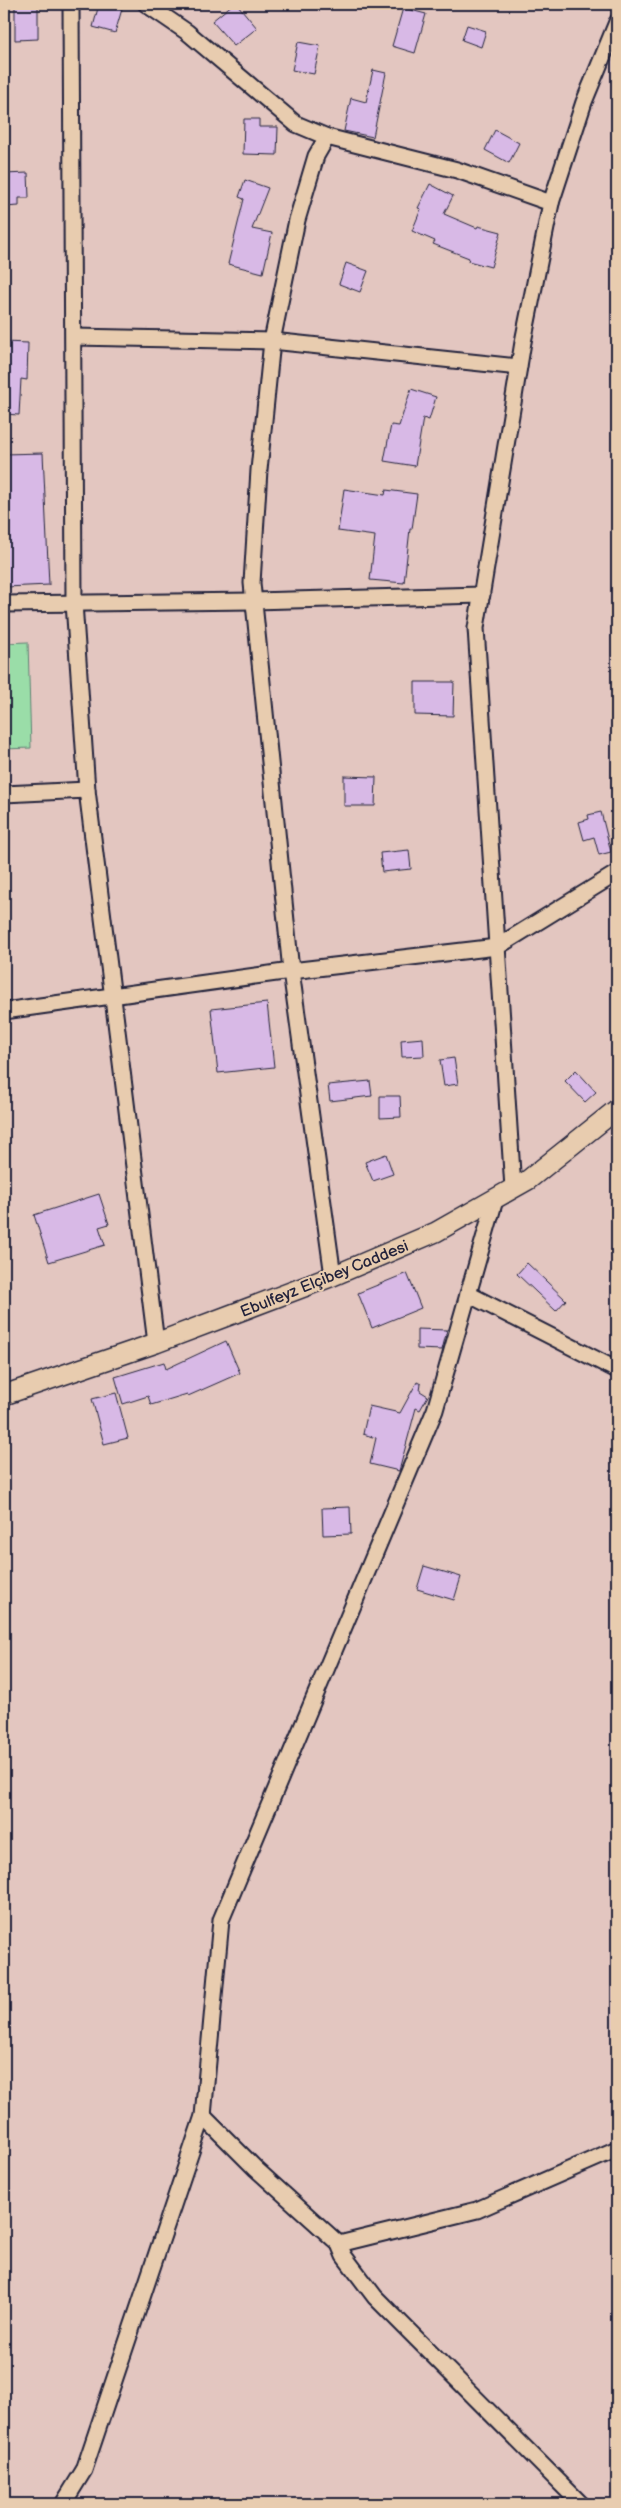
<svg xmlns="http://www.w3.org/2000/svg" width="621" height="2508" font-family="'Balsamiq Sans',sans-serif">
  <rect width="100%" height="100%" fill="#e3c6c0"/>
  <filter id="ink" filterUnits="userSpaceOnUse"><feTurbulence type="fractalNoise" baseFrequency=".02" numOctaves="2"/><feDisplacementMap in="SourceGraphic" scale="10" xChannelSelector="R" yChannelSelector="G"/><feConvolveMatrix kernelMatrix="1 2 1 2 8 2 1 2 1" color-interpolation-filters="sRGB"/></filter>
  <g filter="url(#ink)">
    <!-- green -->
    <path fill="#9adda8" stroke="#5e8072" d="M28,642l3,106 -27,1v-106z"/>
    <!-- building -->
    <g fill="#d8b9e6" stroke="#22223b">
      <path d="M15,4h23v35l-23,1z"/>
      <path d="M99,4l23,5 -7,24 -22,-6z"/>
      <path d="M233,4h4l20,24 -23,18 -22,-25z"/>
      <path d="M403,8l23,6 -11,39 -23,-7z"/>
      <path d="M467,25l19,6 -5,16 -19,-7z"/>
      <path d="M298,42l22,4 -6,28 -22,-4z"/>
      <path d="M373,70l13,3 -13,64 -29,-6 7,-33 15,4z"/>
      <path d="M244,119h15v8h19l-1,28 -34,-1z"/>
      <path d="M495,130l24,13 -10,20 -24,-13z"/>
      <path d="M28,173l1,25h-10v8l-15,1v-33z"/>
      <path d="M245,180l23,8 -16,41 20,4 -9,40 -35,-9 16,-65 -5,-2z"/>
      <path d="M430,184l23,12 -9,18 33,14 1,-2 23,6 -10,35 -23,-6 1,-3 -36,-14 2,-3 -23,-10 9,-22 -3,-1z"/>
      <path d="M346,263l22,8 -8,21 -21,-8z"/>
      <path d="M4,342l24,1 -1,37 -6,-1 -2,36 -15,-1z"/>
      <path d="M411,389l25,8 -7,23 -6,-2 -8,48 -31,-5 7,-36 8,1z"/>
      <path d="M43,453l6,132 -43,2 -2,-133z"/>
      <path d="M344,489l41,6 1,-5 31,4 -5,35h-2l-6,54 -34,-3 5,-44 -37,-5z"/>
      <path d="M415,682h39l-1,34 -38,-1z"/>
      <path d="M344,776l32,1 -1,29h-31z"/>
      <path d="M601,812l10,40 -12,3 -5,-18 -10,3 -5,-18 10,-3 -1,-4z"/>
      <path d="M409,850l2,19 -29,3 -2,-19z"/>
      <path d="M267,1003l7,64 -56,6 -7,-64z"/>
      <path d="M423,1038l1,18 -22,1 -1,-17z"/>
      <path d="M454,1058l4,26 -14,2 -4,-26z"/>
      <path d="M576,1070l20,22 -11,10 -20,-21z"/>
      <path d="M370,1081l2,15 -42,5 -2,-16z"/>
      <path d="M380,1096h20l1,21 -21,1z"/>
      <path d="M386,1154l7,20 -20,7 -8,-19z"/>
      <path d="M99,1194l10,30 -10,3 6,18 -56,17 -15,-47z"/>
      <path d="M527,1263l39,37 -10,11 -39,-37z"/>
      <path d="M407,1273l14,35 -49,20 -14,-35z"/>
      <path d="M417,1329l30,1 -5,20 -25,-1z"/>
      <path d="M226,1341l14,32 -52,23 -1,-2 -36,11 -3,-9 -25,8 -8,-27 49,-15 2,7z"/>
      <path d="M417,1382l4,2 -1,7 8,5 -8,14 -4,-2 -17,63 -29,-7 6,-26 -13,-4 6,-28 31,7z"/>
      <path d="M116,1393l12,45 -24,6 -12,-45z"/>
      <path d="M350,1507l1,27 -28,1 -1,-27z"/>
      <path d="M424,1566l37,11 -7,23 -37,-11z"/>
    </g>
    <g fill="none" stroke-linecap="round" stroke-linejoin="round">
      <defs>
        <g id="minor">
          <path d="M71,4l3,599 13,187 69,553"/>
          <path d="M146,4l41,28 109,92 31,13 130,33 94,33 -28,139 -47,286 37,560"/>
          <path d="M327,137l-11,19 -19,64 -25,121 -13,129 -7,113 39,388 42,305"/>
          <path d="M551,203l33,-101 33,-80"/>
          <path d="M74,337l198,4 247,26"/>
          <path d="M4,604l249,-3 229,-6"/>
          <path d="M4,794l83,-4"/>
          <path d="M4,1011l287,-40 206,-24 120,-74"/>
          <path d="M468,1294l149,76"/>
          <path d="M203,2116l53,53 83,75 5,12 31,41 206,207"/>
          <path d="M339,2244l138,-34 140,-61"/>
          <path d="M63,2504l21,-34 119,-354 18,-196 214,-510 60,-210"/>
        </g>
        <path id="tertiary" d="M4,1395l152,-52 177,-67 103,-44 92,-52 89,-71"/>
      </defs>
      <!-- minor casing -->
      <use href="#minor" stroke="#22223b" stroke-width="19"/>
      <!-- tertiary casing -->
      <use href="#tertiary" stroke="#22223b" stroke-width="22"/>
      <!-- minor -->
      <use href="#minor" stroke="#e8ccaf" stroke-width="15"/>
      <!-- tertiary -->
      <use href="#tertiary" stroke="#e8ccaf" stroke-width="19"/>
    </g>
  </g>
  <g text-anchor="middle" stroke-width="4" stroke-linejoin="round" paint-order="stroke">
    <!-- street labels -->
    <g font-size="16" fill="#22223b" stroke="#e8ccaf">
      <text transform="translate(324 1278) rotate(-22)" y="6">Ebulfeyz Elçibey Caddesi</text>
    </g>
  </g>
  <!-- margin -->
  <rect width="621" height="2508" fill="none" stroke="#e8ccaf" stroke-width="20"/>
  <rect x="10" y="10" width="601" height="2488" fill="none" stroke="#22223b" stroke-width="2" filter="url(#ink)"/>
</svg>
